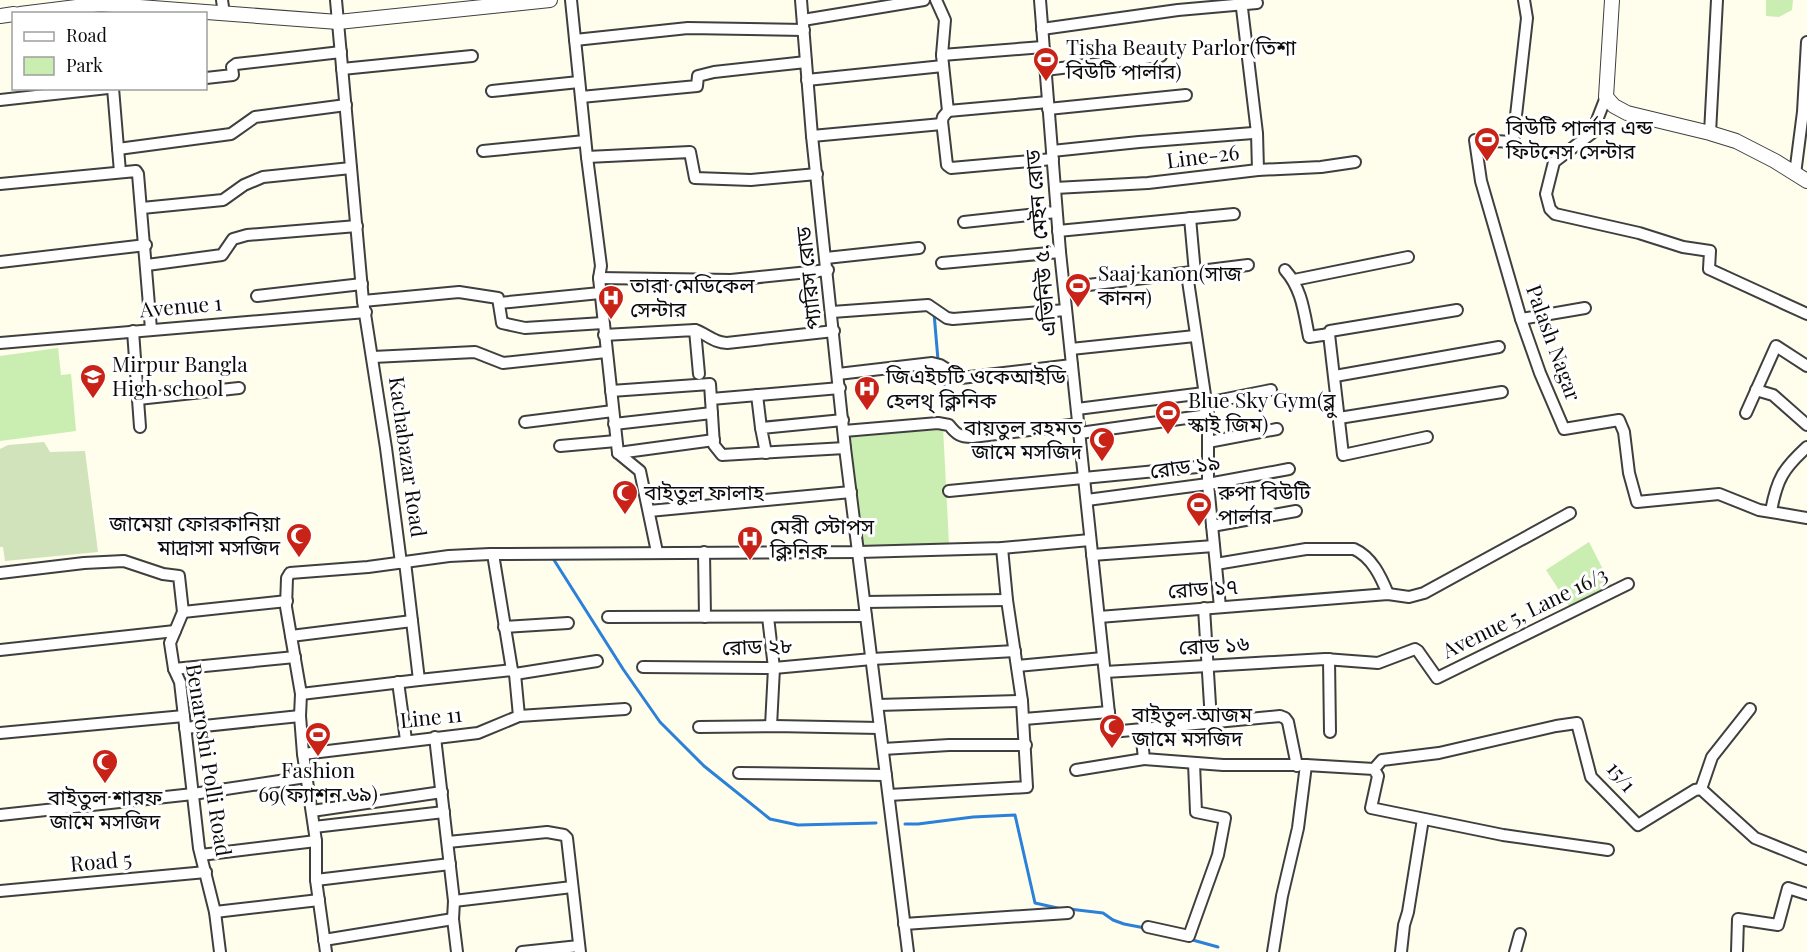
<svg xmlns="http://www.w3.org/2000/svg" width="1807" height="952" font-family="'Playfair Display','Noto Sans Bengali',serif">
  <rect width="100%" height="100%" fill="#fffdec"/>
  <!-- green -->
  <g fill="#caedb1">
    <path d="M1766,0h27l-1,10 -13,7 -13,-1z"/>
    <path d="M58,348l3,27 10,-1 5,57 -76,10v-85z"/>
    <path d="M943,427l6,118h-90l-10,-107 5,-5z"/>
    <path d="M1589,542l22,43 -40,24 -25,-39z"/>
  </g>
  <!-- cemetery -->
  <path fill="#d1e3bb" d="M44,442l6,10 35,-1 13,101 -93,9 -2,-14h-3v-98l8,-4z"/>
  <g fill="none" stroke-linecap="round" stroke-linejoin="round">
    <!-- stream -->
    <g stroke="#2b80da" stroke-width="3">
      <path d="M934,313l4,47"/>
      <path d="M941,370l3,15"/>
      <path d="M554,560l69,109 37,53 44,44 66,53 28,6 78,-2"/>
      <path d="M905,824h13l55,-7 42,-2 20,88 27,6"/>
      <path d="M1069,909l34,4 10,7 11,4 21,4"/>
      <path d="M1189,939l29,8"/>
    </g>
    <defs>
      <g id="minor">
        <path d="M222,0l2,14"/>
        <path d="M336,0l27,301 23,147 15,115"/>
        <path d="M571,0l16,157 14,109 -2,12 19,175"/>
        <path d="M801,0l11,136 33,312 63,504"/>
        <path d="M936,0l9,20 -3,35 6,56 -5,6 -1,4 5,44 4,3 102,-9"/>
        <path d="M1040,0l20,252 51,480 169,-16 5,2 3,4 9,44"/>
        <path d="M1241,0l16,133 1,37"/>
        <path d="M1524,0l3,18 -14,124 -38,-2 6,41 40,138 19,54 24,56 55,-9 5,12 5,41 8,29 82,-8 40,16 48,8"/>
        <path d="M803,20l121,-20"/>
        <path d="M1042,29l136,-19 79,-7"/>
        <path d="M575,40l113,-12 116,2"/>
        <path d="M942,55l101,-8"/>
        <path d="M342,69l130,-13"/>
        <path d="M1045,70l116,-14"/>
        <path d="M206,78l27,-3 -1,-8 4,-3 105,-12"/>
        <path d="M807,80l136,-14"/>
        <path d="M113,88l7,84"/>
        <path d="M492,91l87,-9"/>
        <path d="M581,97l116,-11 1,-10 16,-4 92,-10"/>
        <path d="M1606,97l-14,36 -38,29 -8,32 4,15 5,5 84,19 44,14 27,4 -1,18 98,45"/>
        <path d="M0,100l108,-12"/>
        <path d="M1048,109l138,-14"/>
        <path d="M948,111l100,-9"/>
        <path d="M1710,133l7,-133"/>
        <path d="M812,136l130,-12"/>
        <path d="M118,149l113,-15 24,-17 91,-12"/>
        <path d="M483,151l102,-10"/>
        <path d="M1052,151l87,-9 114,-9"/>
        <path d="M587,157l103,-5 5,26 56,2 66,-6"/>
        <path d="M1795,174l8,-62 4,-70"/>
        <path d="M0,184l136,-13 2,3 13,155"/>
        <path d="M1055,188l93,-5 110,-13 63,-3 34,-5"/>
        <path d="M142,208l81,-8 21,-15 19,-8 88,-9"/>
        <path d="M1190,218l5,55"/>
        <path d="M964,222l92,-10"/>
        <path d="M1058,231l176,-17"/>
        <path d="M826,258l93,-10"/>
        <path d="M0,262l146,-17"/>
        <path d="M942,263l118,-11"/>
        <path d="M147,265l75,-10 11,-16 14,-4 110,-9"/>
        <path d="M1285,270c17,19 19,42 24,67l20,-3 14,121 84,-18"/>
        <path d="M1187,274l21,141v51"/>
        <path d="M599,278l132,2 97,-10"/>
        <path d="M1294,280l114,-23"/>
        <path d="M1064,288l184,-23"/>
        <path d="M257,296l105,-12"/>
        <path d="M363,301l96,-9 39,6 4,25 23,5 78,-5"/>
        <path d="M499,303l101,-10"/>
        <path d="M832,312l96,-7 19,13 6,1 113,-9"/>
        <path d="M1521,319l64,-11"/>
        <path d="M695,330c12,4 19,13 32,13l107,-12"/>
        <path d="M133,331l7,96"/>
        <path d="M1329,334l1,-3 127,-21"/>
        <path d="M604,335l91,-5 4,44"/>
        <path d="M0,343l366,-31"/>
        <path d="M1071,349l124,-13"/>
        <path d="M373,357l102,-5 28,11 103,-11"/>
        <path d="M838,374l94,-11 8,2 21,13 111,-13"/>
        <path d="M1335,376l164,-29"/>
        <path d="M1756,390l17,5 34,30"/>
        <path d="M611,391l99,-7 4,61 8,10 123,-7"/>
        <path d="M757,395l4,33"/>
        <path d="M138,399l101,-11"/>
        <path d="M711,399l129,-11"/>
        <path d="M1206,403l65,-13"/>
        <path d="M1077,409l127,-16"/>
        <path d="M1746,413l30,-67 31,20"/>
        <path d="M1339,418l163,-26"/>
        <path d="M525,422l88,-11"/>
        <path d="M614,424l98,-11"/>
        <path d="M844,431l94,-8 11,2c7,9 11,12 23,12l107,-13"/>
        <path d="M1080,433l128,-18"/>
        <path d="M1208,442l69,-13"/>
        <path d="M560,446l56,-5"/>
        <path d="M618,453l22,18 17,81"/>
        <path d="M618,453l96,-13"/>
        <path d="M766,453l-5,-25 82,-8"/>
        <path d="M949,491l259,-25v18l12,123"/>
        <path d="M1087,500l121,-16 81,-15"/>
        <path d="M649,511l202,-19"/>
        <path d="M1771,511c6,-32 12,-42 36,-64"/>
        <path d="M1212,526l84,-15"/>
        <path d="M704,552l1,65"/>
        <path d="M493,554l19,116"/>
        <path d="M1092,555l122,-9"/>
        <path d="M405,562l14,118 93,-10 3,4 82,-13"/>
        <path d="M1216,564l90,-15h48c18,8 27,28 34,45"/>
        <path d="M0,573l84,-10 40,-2 39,13 16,2 4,36 -13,31 4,26 6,13 19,166 16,64 5,40"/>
        <path d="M865,602l142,-2"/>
        <path d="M1204,608l7,113"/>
        <path d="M183,612l104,-11"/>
        <path d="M608,617l258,-1"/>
        <path d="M768,617l6,51 -3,58"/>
        <path d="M1099,617l289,-23 21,3 15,-4 146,-80"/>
        <path d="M504,627l64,-4"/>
        <path d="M291,636l121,-15"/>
        <path d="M0,650l175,-19"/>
        <path d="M1329,659l1,73"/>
        <path d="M1017,666l86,-8"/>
        <path d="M643,667l131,1 98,-9 143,-8"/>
        <path d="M174,669l121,-12"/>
        <path d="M1105,672l220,-13 53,4 37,-14 3,2 19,27 191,-94"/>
        <path d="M398,682l8,58"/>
        <path d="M301,694l118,-14"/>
        <path d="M878,705l144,-4"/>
        <path d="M519,716l106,-7"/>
        <path d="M1024,719l85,-7"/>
        <path d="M699,727l75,-1 106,2"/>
        <path d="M185,728l115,-12"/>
        <path d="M1141,730l3,29 79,6h83l68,4 4,7 -7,32 132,27 105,15"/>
        <path d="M0,733l184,-17"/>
        <path d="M435,737l19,164 -1,18 4,33"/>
        <path d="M883,749l66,-4h77"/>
        <path d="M303,754l175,-21 41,-17 -4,-42"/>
        <path d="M1374,769l8,-9 57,-7 117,-27 21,-3 14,54 47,48 57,-35 6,-1 54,49 52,21"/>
        <path d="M1076,770l68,-11"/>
        <path d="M739,773l147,2"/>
        <path d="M1701,789l11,-32 38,-48"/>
        <path d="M889,795l138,-8 -5,-86 -15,-101 -5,-52"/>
        <path d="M312,811l130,-19"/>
        <path d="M0,815l193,-21 113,-17"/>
        <path d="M314,827l130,-15"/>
        <path d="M448,842l99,-10 17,3 3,3 13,114"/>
        <path d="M201,855l115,-14"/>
        <path d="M316,880l134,-16"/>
        <path d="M0,891l206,-19"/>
        <path d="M454,901l118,-14"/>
        <path d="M215,912l104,-12"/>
        <path d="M904,924l164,-11"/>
        <path d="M1148,927l41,9 29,-81 7,-37 -29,-6 -2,-49"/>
        <path d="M324,940l129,-21"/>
        <path d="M326,952l-10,-72v-39l-13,-87 -3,-38 1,-22 -15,-87 1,-29 3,-5 78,-6 81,-11 41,-2 369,-2 143,-4 88,-8"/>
        <path d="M522,952l57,-6"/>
        <path d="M1273,952l9,-56 16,-68 8,-63"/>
        <path d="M1401,952l3,-27 4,-13 15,-93"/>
        <path d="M1515,952l5,-18"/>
        <path d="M1737,952l1,-33 40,6 10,-37 19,6"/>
      </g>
      <g id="tertiary">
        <path d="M1612,0l-6,97 8,9 13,7 83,20 26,8 39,20 32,20"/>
        <path d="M20,14l80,-10 238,18 212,-22"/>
        <path d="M0,16l14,-2"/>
      </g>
    </defs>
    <!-- minor casing -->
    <use href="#minor" stroke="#3f3f3f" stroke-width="14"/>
    <!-- tertiary casing -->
    <use href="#tertiary" stroke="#3f3f3f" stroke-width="16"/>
    <!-- minor -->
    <use href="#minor" stroke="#fff" stroke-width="10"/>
    <!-- tertiary -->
    <use href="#tertiary" stroke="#fff" stroke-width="14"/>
  </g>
  <!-- icons -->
  <defs>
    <symbol id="stadium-pin" viewBox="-11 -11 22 30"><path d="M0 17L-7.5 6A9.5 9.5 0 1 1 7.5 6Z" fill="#c92317" stroke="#fff"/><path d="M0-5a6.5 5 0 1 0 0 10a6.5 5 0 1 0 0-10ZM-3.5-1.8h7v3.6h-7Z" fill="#fff"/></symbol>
    <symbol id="hospital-pin" viewBox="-11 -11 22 30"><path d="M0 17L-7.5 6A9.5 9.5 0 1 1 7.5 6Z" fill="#c92317" stroke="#fff"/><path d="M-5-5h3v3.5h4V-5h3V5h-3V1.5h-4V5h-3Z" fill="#fff"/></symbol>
    <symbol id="school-pin" viewBox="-11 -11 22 30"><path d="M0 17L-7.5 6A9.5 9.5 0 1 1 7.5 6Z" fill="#c92317" stroke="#fff"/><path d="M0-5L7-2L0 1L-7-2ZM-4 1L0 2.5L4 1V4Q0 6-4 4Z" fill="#fff"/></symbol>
    <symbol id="mosque-pin" viewBox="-11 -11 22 30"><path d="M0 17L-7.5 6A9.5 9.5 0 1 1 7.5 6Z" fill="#c92317" stroke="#fff"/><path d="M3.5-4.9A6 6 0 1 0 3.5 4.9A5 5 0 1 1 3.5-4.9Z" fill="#fff"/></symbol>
  </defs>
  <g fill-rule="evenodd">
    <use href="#stadium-pin" x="1031" y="45" width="30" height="40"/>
    <use href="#stadium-pin" x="1472" y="125" width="30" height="40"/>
    <use href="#stadium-pin" x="1063" y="271" width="30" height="40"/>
    <use href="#hospital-pin" x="596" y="283" width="30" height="40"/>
    <use href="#school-pin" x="78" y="362" width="30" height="40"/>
    <use href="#hospital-pin" x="852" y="374" width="30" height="40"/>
    <use href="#stadium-pin" x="1153" y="398" width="30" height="40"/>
    <use href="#mosque-pin" x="1087" y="425" width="30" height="40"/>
    <use href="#mosque-pin" x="610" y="478" width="30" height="40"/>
    <use href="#stadium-pin" x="1184" y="490" width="30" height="40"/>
    <use href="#mosque-pin" x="284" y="521" width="30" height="40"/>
    <use href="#hospital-pin" x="735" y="524" width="30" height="40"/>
    <use href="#mosque-pin" x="1097" y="712" width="30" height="40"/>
    <use href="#stadium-pin" x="303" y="720" width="30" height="40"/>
    <use href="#mosque-pin" x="90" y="747" width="30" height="40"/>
  </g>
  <g text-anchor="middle" stroke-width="6" stroke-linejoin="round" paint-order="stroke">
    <!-- poi labels -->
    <g font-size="21" fill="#0c0c0c" stroke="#fff" text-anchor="start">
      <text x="1066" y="55">Tisha Beauty Parlor(তিশা<tspan x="1066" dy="24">বিউটি পার্লার)</tspan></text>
      <text x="1506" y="135">বিউটি পার্লার এন্ড<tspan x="1506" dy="24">ফিটনেস সেন্টার</tspan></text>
      <text x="1098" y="281">Saaj kanon(সাজ<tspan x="1098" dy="24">কানন)</tspan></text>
      <text x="630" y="293">তারা মেডিকেল<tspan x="630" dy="24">সেন্টার</tspan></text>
      <text x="112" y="372">Mirpur Bangla<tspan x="112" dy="24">High school</tspan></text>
      <text x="886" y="384">জিএইচটি ওকেআইডি<tspan x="886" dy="24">হেলথ্ ক্লিনিক</tspan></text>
      <text x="1188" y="408">Blue Sky Gym(ব্লু<tspan x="1188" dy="24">স্কাই জিম)</tspan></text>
      <text x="1082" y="435" text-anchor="end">বায়তুল রহমত<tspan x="1082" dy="24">জামে মসজিদ</tspan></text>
      <text x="644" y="500">বাইতুল ফালাহ</text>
      <text x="1218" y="500">রুপা বিউটি<tspan x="1218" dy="24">পার্লার</tspan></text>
      <text x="280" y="531" text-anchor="end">জামেয়া ফোরকানিয়া<tspan x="280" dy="24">মাদ্রাসা মসজিদ</tspan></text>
      <text x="770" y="534">মেরী স্টোপস<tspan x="770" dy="24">ক্লিনিক</tspan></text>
      <text x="1132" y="722">বাইতুল আজম<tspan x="1132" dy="24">জামে মসজিদ</tspan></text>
      <text x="318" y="778" text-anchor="middle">Fashion<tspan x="318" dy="24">69(ফ্যাশন ৬৯)</tspan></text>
      <text x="105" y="805" text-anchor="middle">বাইতুল শারফ<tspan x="105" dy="24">জামে মসজিদ</tspan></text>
    </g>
    <!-- street labels -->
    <g font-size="21" fill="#0c0c0c" stroke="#fff">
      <text transform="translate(1203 157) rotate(-7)" y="7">Line-26</text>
      <text transform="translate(1041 243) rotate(-95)" y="7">এভিনিউ ৫, মেইন রোড</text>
      <text transform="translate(809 278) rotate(-96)" y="7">প্যারিস রোড</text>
      <text transform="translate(181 307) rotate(-5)" y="7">Avenue 1</text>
      <text transform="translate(1553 343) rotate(70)" y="7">Palash Nagar</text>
      <text transform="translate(407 457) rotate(82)" y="7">Kachabazar Road</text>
      <text transform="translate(1185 467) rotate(-8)" y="7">রোড ১৯</text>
      <text transform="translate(1203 589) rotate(-4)" y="7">রোড ১৭</text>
      <text transform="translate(1525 613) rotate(-26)" y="7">Avenue 5, Lane 16/3</text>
      <text transform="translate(1214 646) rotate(-3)" y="7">রোড ১৬</text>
      <text transform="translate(757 647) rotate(-2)" y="7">রোড ২৮</text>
      <text transform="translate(431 718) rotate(-6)" y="7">Line 11</text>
      <text transform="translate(208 760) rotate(81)" y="7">Benaroshi Polli Road</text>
      <text transform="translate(1621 777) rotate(50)" y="7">15/1</text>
      <text transform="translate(101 862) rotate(-5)" y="7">Road 5</text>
    </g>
  </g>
  <!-- legend -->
  <rect x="12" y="12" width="195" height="78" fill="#ffffff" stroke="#9e9e9e" stroke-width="1.5"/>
  <rect x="24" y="32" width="30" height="9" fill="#ffffff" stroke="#9e9e9e" stroke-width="1.5"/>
  <text x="66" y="42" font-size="18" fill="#0c0c0c">Road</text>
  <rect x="24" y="57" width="30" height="18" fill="#caedb1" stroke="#9e9e9e" stroke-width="1.5"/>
  <text x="66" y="72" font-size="18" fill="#0c0c0c">Park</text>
</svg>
